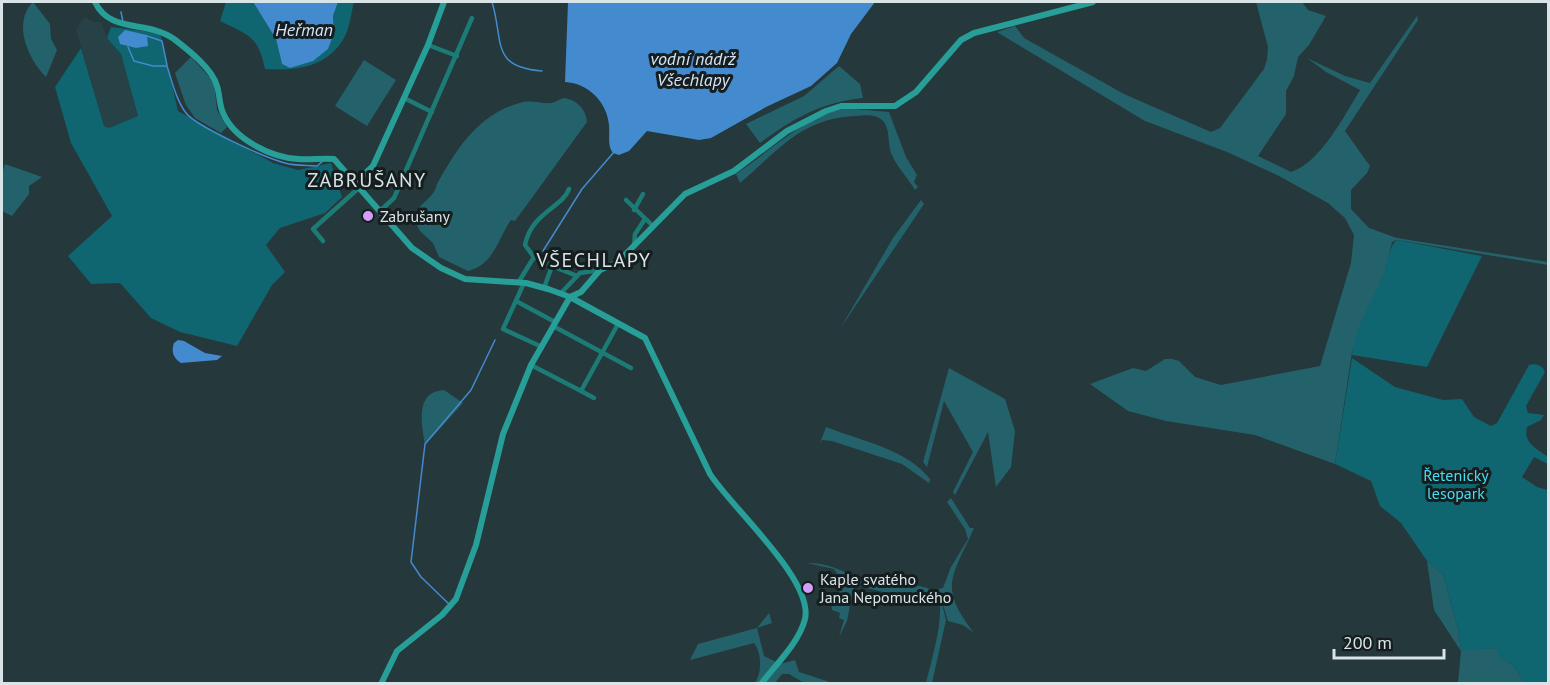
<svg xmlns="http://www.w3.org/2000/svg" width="1550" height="685" font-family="'PT Sans',sans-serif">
  <rect width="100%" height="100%" fill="#25383b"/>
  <!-- built -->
  <path fill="#264247" d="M85,17l8,5h8l6,16 14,16 17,62 -29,12 -5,-2 -28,-97z"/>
  <!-- green -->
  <g fill="#24626b">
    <path d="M33,2l17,22 1,15 6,11 -11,27c-18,-18 -34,-54 -13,-75z"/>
    <path d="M1256,2h46l6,8 18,6 -17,29 -11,12 -4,19 -8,15v23l-28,42 33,16c29,-9 54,-57 69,-82l-34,-18 -19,-14 38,18 25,7 47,-67 1,4 -73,111 25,35 -3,7 -16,17v19l18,19 28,10 151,24v3l-151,-25 -5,2 -7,29 -33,81 -17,112 -80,-29 -89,-14 -38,-10 -38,-27 43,-16 13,3 19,-12h7l7,2 16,16 26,8 99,-19 31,-103 3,-28 -9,-17 -17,-15 -49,-27 -52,-24 -82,-31 -148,-89 18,-6 9,12 100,56 87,38 9,-4 44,-59 3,-9 1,-13z"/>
    <path d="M191,57l23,25 3,28 10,17 -6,6 -26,-15 -9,-13 -11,-32z"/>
    <path d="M364,60l32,20 -29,46 -32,-20z"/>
    <path d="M839,66l21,18 3,14c-41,4 -71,21 -103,45l-14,-19 58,-28z"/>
    <path d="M564,98c13,2 22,11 23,24l-72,99 -4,-1c-13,18 -17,45 -43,51l-29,-14 -6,-14 -13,-12 -7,-13c5,-15 21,-19 24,-34 20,-36 43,-72 86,-82 10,-2 19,2 28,1 5,-1 9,-4 13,-5z"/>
    <path d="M843,108l46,4 17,45 11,18 -3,7 4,5 -3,3c-7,-12 -18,-23 -23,-35 -5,-10 -1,-27 -10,-35 -6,-6 -18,-5 -26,-4 -55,2 -78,35 -116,67l-4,-9c35,-24 65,-54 107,-66z"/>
    <path d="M5,164l37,13 -13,9v8l-17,22 -10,-5v-38z"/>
    <path d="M921,200l3,4 -84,125 53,-91z"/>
    <path d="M949,368l56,31 10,32 -4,36 -15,20 -8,-55 -33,63 -2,-3 20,-40 -29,-51 -17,66 -4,-5z"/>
    <path d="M444,390l19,13 -38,42c-3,-21 -11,-53 19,-55z"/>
    <path d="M826,427c35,14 81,22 104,52l-1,4 -27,-19 -70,-23 -10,-1 -2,3z"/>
    <path d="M951,498l19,30h4c-22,50 -36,58 0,105l-11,-8 -15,-4 -10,-32 5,-1 8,-21 17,-28 -3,-10 -18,-27z"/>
    <path d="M1427,561l16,13 15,55 3,21 35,-2 5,10 12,7 12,18h-67l3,-32 -27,-41z"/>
    <path d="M807,563c27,-1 45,16 71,20 18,3 49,-2 62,13l6,24 -14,63h-6c4,-17 21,-73 11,-87l-54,-4 -29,-7 -7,36 -8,16 5,-17 -5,-2 1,-5 -8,-3 -1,-11 11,-10v-8l-8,-12z"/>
    <path d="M769,613l3,10 -15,5 7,28 12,6 -18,21h-3c7,-11 7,-29 -1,-40l-64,17 8,-16 59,-16z"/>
    <path d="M795,660l4,12 34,11h-29l-15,-9h-7l-7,9 -12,1 17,-20z"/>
  </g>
  <!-- forest -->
  <g fill="#0f6570">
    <path d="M226,2h27l23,37 6,25 8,4 27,-10 17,-25 -1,-17 5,-14h16c-3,11 -4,26 -10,36 -17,30 -49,33 -79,31 -7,-34 -17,-34 -45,-48z"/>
    <path d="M111,27l49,6 18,78 95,52 25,7 33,-7 11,34 -17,16 -45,15 -14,17 19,27 -13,13 -35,61 -57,-14 -29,-14 -31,-35 -29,1 -23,-28 44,-40 -41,-73 -16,-56 26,-39 23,78 5,2 29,-12 -17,-62 -14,-16z"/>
    <path d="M1397,240l85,16 -55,111 -75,-12c3,-29 23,-57 33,-85 3,-9 4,-24 12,-30z"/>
    <path d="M1352,358l43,29 48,13 19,-1 12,18 17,9 6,-3 32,-58c6,-2 14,0 16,7l-19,34 2,7 16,2 -3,5 -14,7c-4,16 10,22 21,30v7l-14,-7 -12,20 15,10 11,3v193h-23l-12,-18 -12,-7 -6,-10 -34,3 -3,-22 -15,-55 -16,-13 -26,-38 -21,-17 -9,-25 -36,-17z"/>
  </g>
  <!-- water -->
  <g fill="#438acf">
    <path d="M253,2h85l-5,14 1,17 -6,16 -15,12 -23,7 -8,-4 -6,-25z"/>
    <path d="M568,2h307l-24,32 -14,29 -26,23 -45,21 -55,31 -12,2 -52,-9 -18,20 -10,4 -6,-2c-6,-8 -3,-18 -4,-28 -2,-23 -21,-42 -44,-43z"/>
    <path d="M125,30l22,5 1,11 -12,2 -16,-4 -2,-7z"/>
    <path d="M178,340l6,1 21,12 17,3 -5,4 -36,3c-8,-5 -10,-12 -7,-20z"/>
  </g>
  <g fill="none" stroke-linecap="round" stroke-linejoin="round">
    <!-- stream -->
    <g stroke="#438acf" stroke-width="1.5">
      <path d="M492,2c12,39 -2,65 50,69"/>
      <path d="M121,12l2,10"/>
      <path d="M147,36l15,5 5,24"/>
      <path d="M128,47l6,14 19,5h14c5,15 9,34 19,47 11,14 80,45 99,50 10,3 22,2 32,3l6,-5"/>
      <path d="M543,251l39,-62 32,-37"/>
      <path d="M449,604l-28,-27 -10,-15 14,-118 46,-54 24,-50"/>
    </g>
    <!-- street -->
    <g stroke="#1d7b75" stroke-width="4.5">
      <path d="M428,45l29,11"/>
      <path d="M404,98l28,14"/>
      <path d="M626,200l27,26"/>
      <path d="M634,210l9,-16"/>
      <path d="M380,211l14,-13 78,-180"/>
      <path d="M323,241l-10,-12 47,-42"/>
      <path d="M634,246l1,-12 10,-15"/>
      <path d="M534,257l-9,-12c6,-32 38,-38 44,-56"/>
      <path d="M518,283l16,-26 18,9"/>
      <path d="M524,283l-21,46 39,18"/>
      <path d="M544,288l8,-22 25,10"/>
      <path d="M561,293l19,-20 20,-3"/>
      <path d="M516,301l39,21"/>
      <path d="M553,326l78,42"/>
      <path d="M531,365l50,26 37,-67"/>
      <path d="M581,391l13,7"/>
    </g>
    <!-- secondary -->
    <g stroke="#279e97" stroke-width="6">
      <path d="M95,2c15,32 53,18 79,37 13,10 39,30 43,47 3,9 2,18 6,27 11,26 47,44 75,46 12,1 24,-1 36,0l78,89 29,20 24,11 61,4 22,6 22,8 75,41 65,136c21,33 104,106 95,145 -6,24 -29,45 -44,65"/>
      <path d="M356,182l17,-16 55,-121 16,-43"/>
      <path d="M381,684l16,-33 45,-36 14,-16 20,-54 27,-111 28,-69 39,-68 11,-5 19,-22 18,-8 67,-68 49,-23 53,-40 39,-20 15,-5h54l21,-14 45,-52 13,-7 119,-31"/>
    </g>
  </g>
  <!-- markers -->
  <g fill="#d49cfb" stroke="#151d1f" stroke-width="2">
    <circle cx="368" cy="216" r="6"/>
    <circle cx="808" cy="588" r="6"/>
  </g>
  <g text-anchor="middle" stroke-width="6" stroke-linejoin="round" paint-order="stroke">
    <!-- poi labels -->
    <g font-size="16" fill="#d8e4e6" stroke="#151d1f" text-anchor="start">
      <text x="380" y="222">Zabrušany</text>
      <text x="820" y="585">Kaple svatého<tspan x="820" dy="18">Jana Nepomuckého</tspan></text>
    </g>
    <!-- park labels -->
    <g font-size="16" fill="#48dcf1" stroke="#151d1f">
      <text x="1456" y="481">Řetenický<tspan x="1456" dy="18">lesopark</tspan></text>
    </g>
    <!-- water labels -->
    <g font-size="18" font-style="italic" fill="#d3e4f6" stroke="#151d1f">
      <text x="304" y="36">Heřman</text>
      <text x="693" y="65">vodní nádrž<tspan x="693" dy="21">Všechlapy</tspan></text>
    </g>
    <!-- quarter labels -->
    <g font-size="20" letter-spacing="1.5" fill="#d8e4e6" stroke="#151d1f">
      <text x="367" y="187">ZABRUŠANY</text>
      <text x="594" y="267">VŠECHLAPY</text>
    </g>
  </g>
  <!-- border -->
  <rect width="1550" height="685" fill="none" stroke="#d8e4e6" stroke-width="6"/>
  <!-- scale -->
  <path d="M1334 649v9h110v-9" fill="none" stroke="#d8e4e6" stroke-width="3"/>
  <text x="1343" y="649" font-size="18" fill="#d8e4e6" stroke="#151d1f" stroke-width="4.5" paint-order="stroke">200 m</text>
</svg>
